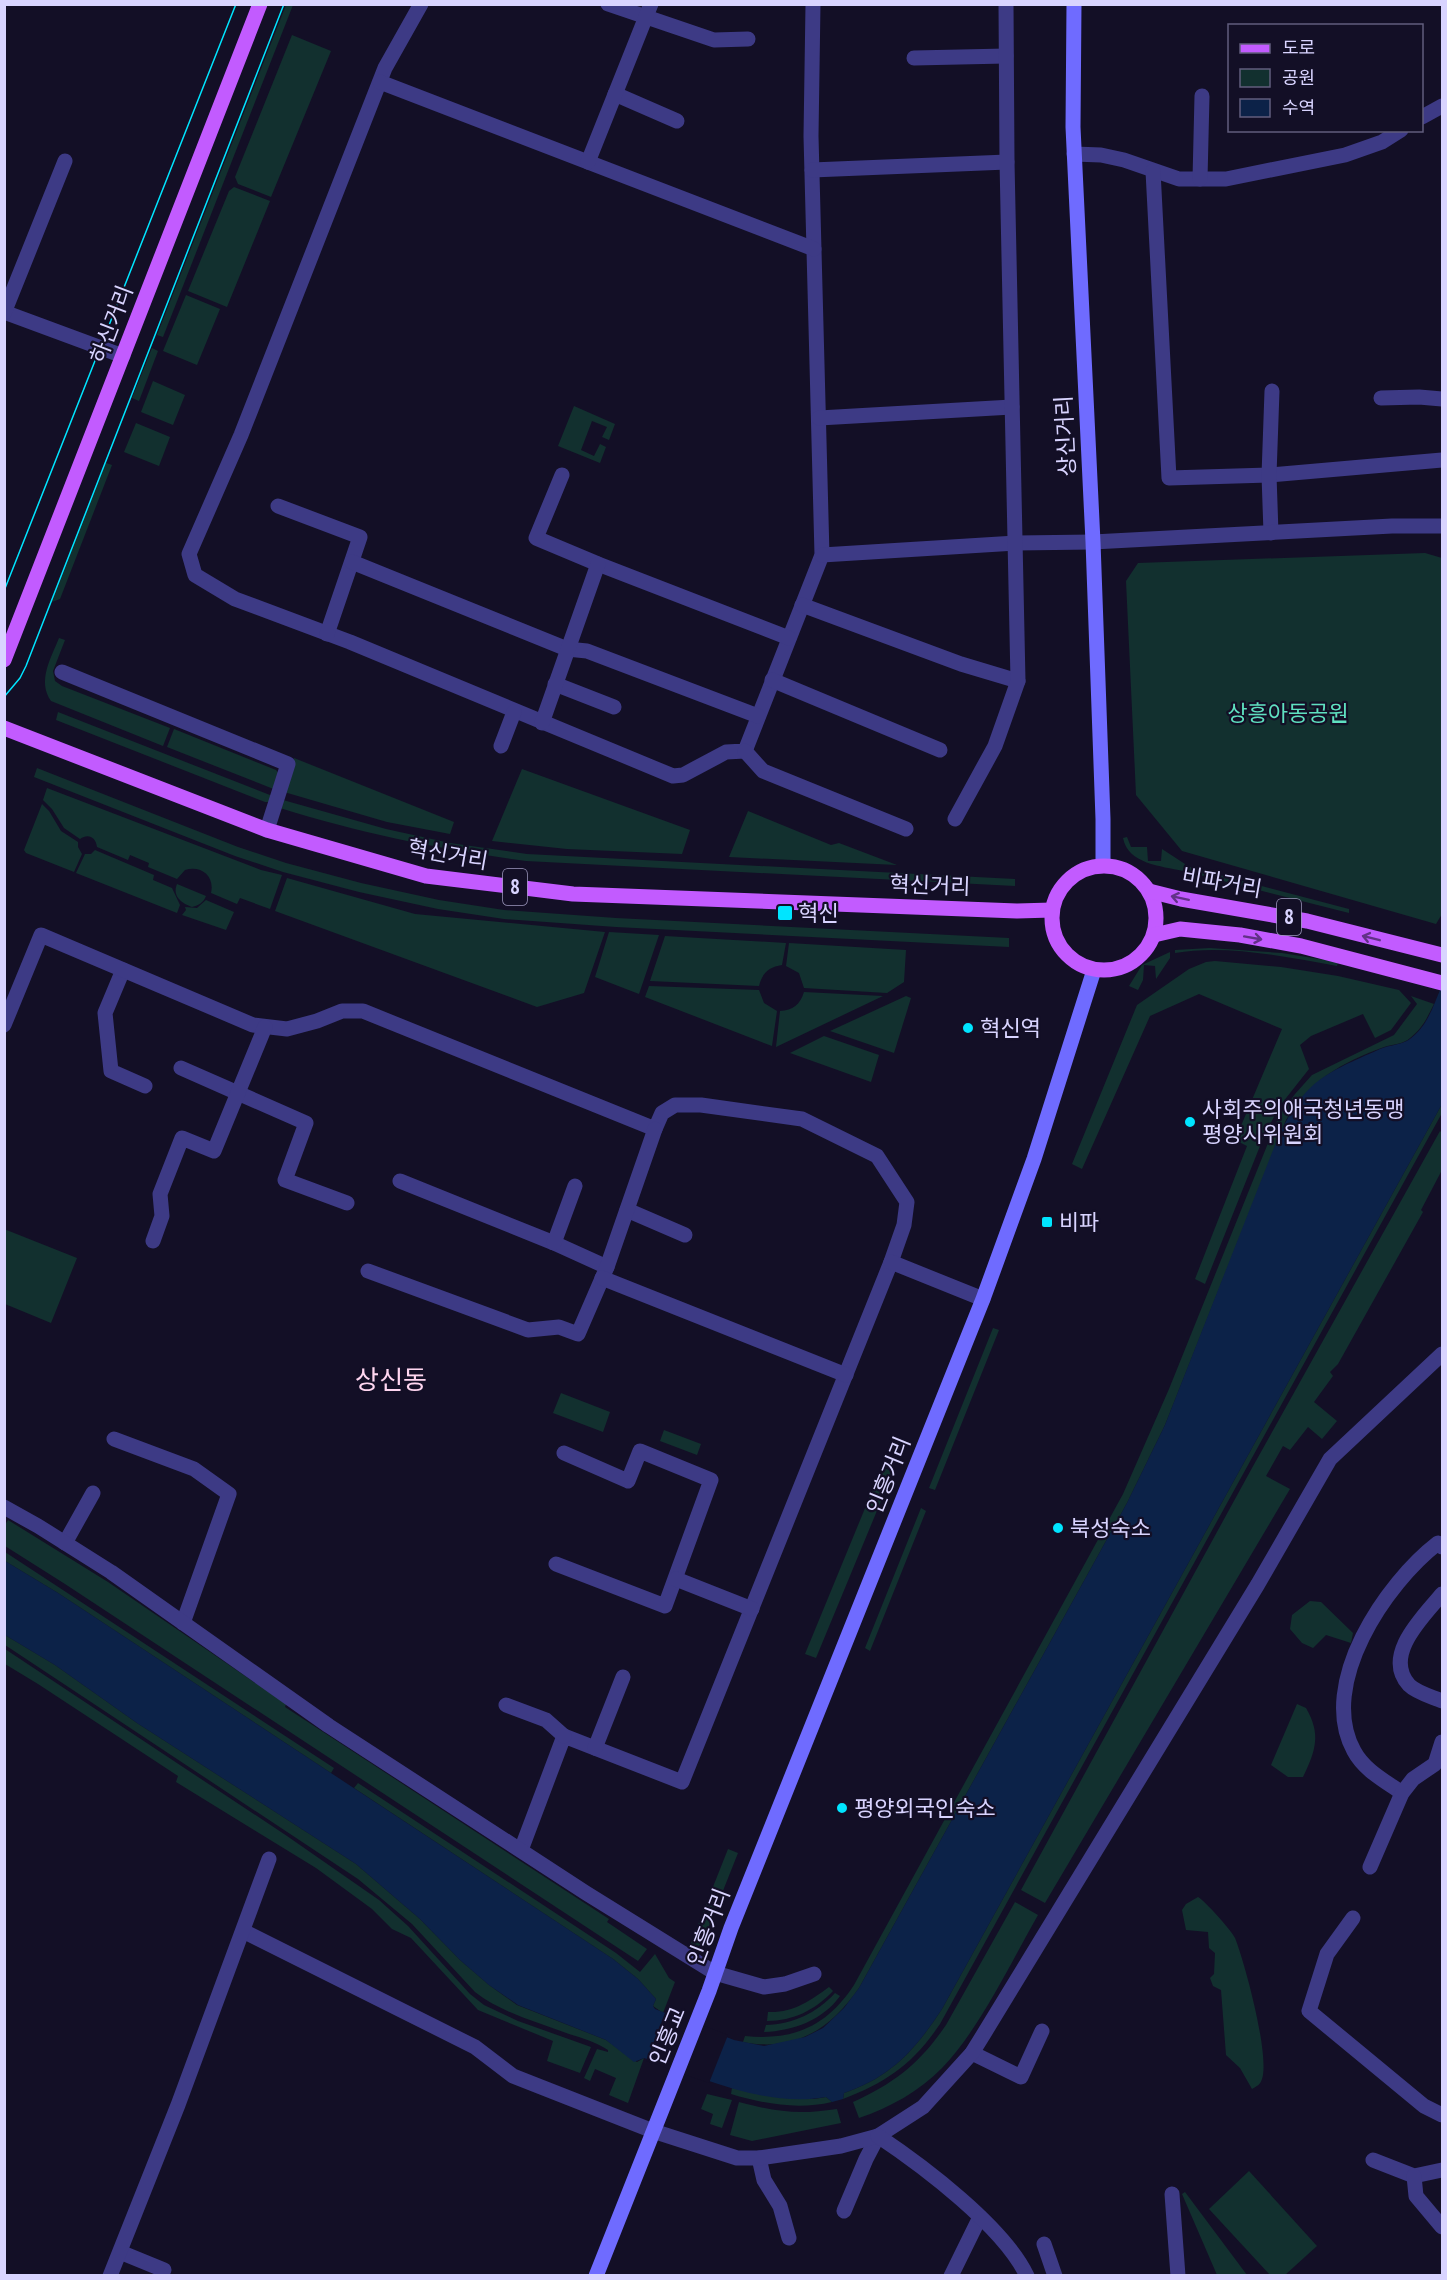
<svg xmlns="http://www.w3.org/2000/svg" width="1447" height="2280" font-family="'PT Sans Narrow','Noto Sans KR',sans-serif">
  <rect width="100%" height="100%" fill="#130f26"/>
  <!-- green -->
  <g fill="#12302f">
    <path d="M286,5h7l-130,332 -6,-2z"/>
    <path d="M292,35l39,16 -60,146 -33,-13 -3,-7z"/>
    <path d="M234,187l36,14 -43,106 -39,-16 41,-100z"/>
    <path d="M186,295l34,14 -23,56 -34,-14z"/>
    <path d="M152,348l6,3 -19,50 -7,-3z"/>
    <path d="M153,381l32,14 -12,30 -32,-13z"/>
    <path d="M574,406l41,18 -6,16 -7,-3 5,-10 -15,-6 -11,29 13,6 6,-12 6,3 -6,16 -42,-17z"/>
    <path d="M136,423l34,14 -11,29 -35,-14z"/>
    <path d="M106,463l6,2 -52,134 -8,3z"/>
    <path d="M1425,553l17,5v356l-6,10 -254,-73 -46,-56 -10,-214 12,-18z"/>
    <path d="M59,638l6,2 -12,31 2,10 7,5 108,42 -7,18 -112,-45c-14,-20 0,-43 8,-63z"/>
    <path d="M58,712l217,85 -7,5h-3l-209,-82z"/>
    <path d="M174,729l102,41 3,4 -3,16 -109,-43z"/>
    <path d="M294,758l160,64 -4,12 -63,-12 -103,-30z"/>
    <path d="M37,768l201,79 48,16 75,20 78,17 65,10 112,8 393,20v9l-393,-20 -112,-8 -66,-10 -79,-17 -76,-20 -48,-16 -201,-79z"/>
    <path d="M522,769l168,61 -8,24 -115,-5 -75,-8z"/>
    <path d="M47,788l214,82 21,5 -12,34 -30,-11 -3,6 -26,-11c4,-17 -10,-28 -26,-23l-8,9 -29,-12 1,-4 -19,-8 -2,5 -31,-13c-1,-10 -9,-14 -17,-8l-16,-11 -12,-19 -9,-9z"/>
    <path d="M283,800l103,29 64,14 77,11 488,25v7l-489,-25c-86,-12 -163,-27 -246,-53z"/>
    <path d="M42,804l7,7 12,20 17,11v5l4,7 -8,18 -48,-19 -2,-3z"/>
    <path d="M748,811l83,34 8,-2 58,22 -168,-8z"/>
    <path d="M1127,837l4,10h16l1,14h13l1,-12 23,15 -2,7c-22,-5 -55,-7 -60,-33z"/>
    <path d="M95,850l59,25 -1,5 19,8 8,17 -3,8 -101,-40 9,-19h6z"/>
    <path d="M1190,867l159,42v4l-161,-41z"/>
    <path d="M287,878l128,36 190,18 -21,61 -47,14 -262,-96z"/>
    <path d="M177,884l29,12c-3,7 -7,9 -14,11 -11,-4 -20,-11 -15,-23z"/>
    <path d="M206,900l28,12 -8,18 -44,-15 4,-5 -1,-3 12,1z"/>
    <path d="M609,932l50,3 -20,59 -44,-17z"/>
    <path d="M665,936l121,7 -4,22c-13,2 -20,8 -23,21l-109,-5z"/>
    <path d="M789,943l117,7 -2,32 -17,11 -83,-5 -5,-15 -13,-7z"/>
    <path d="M1210,948l72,5 56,9 -1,4c-50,-9 -111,-22 -162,-13v-3z"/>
    <path d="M1170,952v6l-14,21 -1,-13 -11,-1 -1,15 -5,10 -9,-4 13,-21z"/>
    <path d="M1215,961l66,6 57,9 61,14 12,13 -20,27 -16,8 -12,-24 -52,22 -11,9 9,24 -30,38 -15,29 -59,148 -10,-5 52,-133 -12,-6 47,-111 -83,-35 -49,22 -68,153 -10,-5 65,-159 52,-36 17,-7z"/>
    <path d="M649,986l110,4 5,13 13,8 -5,35 -127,-49z"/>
    <path d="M804,992l79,4 -107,51 4,-36c13,-1 20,-6 24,-19z"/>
    <path d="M906,996l5,2 -17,55 -64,-22z"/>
    <path d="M1411,996l23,8c-7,14 -12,25 -24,34 -6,6 -17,6 -26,9 -43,16 -74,33 -98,73l-121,305 -38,78 -268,485c-29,42 -65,64 -116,54l2,-6c49,5 82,-10 109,-51l269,-491 46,-105 110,-273 16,-22 17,-19 82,-40 23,-31z"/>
    <path d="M824,1036l55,19 -8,27 -81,-29z"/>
    <path d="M1442,1104v9l-502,911c-27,40 -53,58 -97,75l1,-6c47,-16 71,-43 98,-84z"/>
    <path d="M1440,1131l2,2v37l-21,40 2,2 -85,152 -8,8 3,4 -19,26 23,19 -15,18 -14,-12 -18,23 -7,-4 -17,30 24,13 -245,414 -24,-13 231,-422z"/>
    <path d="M4,1229l73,29 -26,65 -46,-19z"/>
    <path d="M993,1328l6,2 -64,160 -6,-2z"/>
    <path d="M561,1393l49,19 -7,20 -50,-19z"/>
    <path d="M664,1430l37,14 -4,11 -37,-14z"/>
    <path d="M882,1467l11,5 -77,186 -11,-4z"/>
    <path d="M921,1508l5,3 -56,140 -5,-3z"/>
    <path d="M8,1520l100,62 178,122 -1,3 324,212 -2,3 40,27 -9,12 -573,-377 -60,-38v-21z"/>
    <path d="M5,1552l329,216 -3,5 -273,-180 -53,-32z"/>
    <path d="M1310,1601l11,1 32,31 -2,10 -25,-8 -13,13 -11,-5 -12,-14 2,-14z"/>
    <path d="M5,1635l50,30 82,58 219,141 64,55 40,41 29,25 28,20 89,35c11,7 19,15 31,22l7,-4 -16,45 -19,-8 7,-17 -21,-9 -5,12 -6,-3 13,-29 11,3v-2c-12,-8 -26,-12 -39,-16 -32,-12 -67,-21 -94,-42l-63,-68 -54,-45 -353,-234z"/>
    <path d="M5,1649l282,187 92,64 29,26 62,68 14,11 34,16 73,26 -11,26 -33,-12 6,-20 -75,-31 -67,-72 -19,-9 -20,-20 -56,-41 -140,-86 2,-6 -140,-92 -33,-20z"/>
    <path d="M1297,1704l9,4c15,26 10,42 -3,69h-15l-17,-12z"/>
    <path d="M358,1783l258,170 24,19 15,-18 14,24 6,4 -12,31 -10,-7 3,-7 -18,-20 -25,-20 -259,-171z"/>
    <path d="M728,1849l10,4 -35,88 -4,5 -9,-1z"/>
    <path d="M1198,1897c7,4 33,33 37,41 10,25 35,118 27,141 -2,6 -5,7 -10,10l-12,-21 -14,-13 -5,-65 -8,-4 -3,-8 4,-4 1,-21 -6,-5 -1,-16 -22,-2 -4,-20 4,-6z"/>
    <path d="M1015,1902l23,13c-27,47 -59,115 -96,153 -22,23 -53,40 -83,50l-6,-16c42,-19 67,-39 93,-77z"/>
    <path d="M829,1987l4,4c-18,19 -40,30 -66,30l1,-9c25,1 42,-11 61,-25z"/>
    <path d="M835,1993l5,3c-17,24 -47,35 -76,36l2,-7c27,-1 51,-12 69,-32z"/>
    <path d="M732,2088l82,11 12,-2 6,5c-34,8 -68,2 -101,-8z"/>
    <path d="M707,2094l25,6 -10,28 -12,-4 3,-10 -12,-5z"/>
    <path d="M739,2102c38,10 59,13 98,7l4,14 -89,18 -22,-6z"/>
    <path d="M1249,2171l68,75 -32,29h-15l-61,-66z"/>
    <path d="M1185,2192l62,83h-30l-35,-81z"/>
  </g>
  <!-- water -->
  <path fill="#0c2248" d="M1442,985v119l-500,905c-27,41 -51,68 -98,84l-1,6 -11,3 -6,-5c-62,11 -124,-20 -182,-39l-10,4 -28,-22 -88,-35 -29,-20 -29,-25 -40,-41 -64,-55 -219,-141 -82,-58 -50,-30v-74l53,32 555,366 25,20 18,20 -3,7 2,3 79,31 30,6 41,-9 18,-9 21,-20 15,-20 268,-485 38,-78 112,-285c28,-60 45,-65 103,-91 9,-4 22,-4 30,-10 18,-13 24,-35 32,-54z"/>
  <!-- pier -->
  <path fill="#130f26" d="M666,2011l62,24 -19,48 -63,-22z"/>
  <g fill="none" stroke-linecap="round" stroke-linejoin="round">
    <!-- minor -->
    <g stroke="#3d3a85" stroke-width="15">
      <path d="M421,4l-36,64 -144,367 -52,119 6,21 40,24 115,43 323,134 10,-1 43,-23 19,-1 77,-196 -11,-419 2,-132"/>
      <path d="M608,4l106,36 34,-1"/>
      <path d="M914,58l92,-2"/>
      <path d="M380,82l434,167"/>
      <path d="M615,94l62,27"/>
      <path d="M1422,117l20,-11"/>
      <path d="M1074,154l27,1 23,5 55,19h47l119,-24 37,-13 19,-12"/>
      <path d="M588,162l63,-158"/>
      <path d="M812,170l195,-8"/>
      <path d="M1153,171l16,307 100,-3 173,-15"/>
      <path d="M1200,179l2,-83"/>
      <path d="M4,312l119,44"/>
      <path d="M4,313l61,-152"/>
      <path d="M1381,398l38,-1 23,2"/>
      <path d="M819,418l193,-11"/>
      <path d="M562,475l-26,63 62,26 191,74"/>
      <path d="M278,506l82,31 -33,97"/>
      <path d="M1271,533l-2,-58 3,-84"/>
      <path d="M822,555l194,-12 77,-1"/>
      <path d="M352,562l215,87 20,2 171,65"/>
      <path d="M802,605l159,59 57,17"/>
      <path d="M62,672l226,92 -21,66"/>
      <path d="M772,680l168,70"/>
      <path d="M555,684l59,23"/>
      <path d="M542,723l56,-159"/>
      <path d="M501,746l13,-34"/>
      <path d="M745,751l18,20 143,58"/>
      <path d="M955,819l40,-73 23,-65 -11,-519 -1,-158"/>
      <path d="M123,970l-18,43 6,58 34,15"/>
      <path d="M4,1025l37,-90 212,90 34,4 30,-8 25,-10h21l292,118 7,-16 13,-8h26l101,14 75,37 30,46 -3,23 -13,37 -209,520 -118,-46 -43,114"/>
      <path d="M181,1068l125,55 -21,57 62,23"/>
      <path d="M400,1181l154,62 53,24"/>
      <path d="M627,1210l58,25"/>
      <path d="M153,1241l9,-25 -2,-22 22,-56 32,13 51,-124"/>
      <path d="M554,1243l21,-57"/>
      <path d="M891,1262l92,37"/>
      <path d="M368,1271l160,59 31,-3 19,7 29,-67 48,-138"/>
      <path d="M602,1278l244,97"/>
      <path d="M114,1439l80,30 35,25 -46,129"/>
      <path d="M65,1543l28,-50"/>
      <path d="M556,1564l109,42 46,-126 -71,-29 -12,30 -64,-28"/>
      <path d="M676,1579l76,30"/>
      <path d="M1442,1594c-18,22 -60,61 -33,91 8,8 24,12 33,16"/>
      <path d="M506,1705l40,15 18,16"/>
      <path d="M595,1748l28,-71"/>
      <path d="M1402,1793c-17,-12 -38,-23 -48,-42 -37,-67 32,-168 84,-208l4,4"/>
      <path d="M1370,1867l32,-74 11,-14 22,-15 7,-22"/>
      <path d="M1353,1918l-26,36 -18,57 115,95 18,9"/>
      <path d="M243,1931l232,116 38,29 140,55"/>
      <path d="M715,1973l49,14 21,-3 29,-10"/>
      <path d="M972,2053l49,24 21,-46"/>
      <path d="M759,2158l5,22 16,26 9,32"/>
      <path d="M1373,2160l41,16 28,-6"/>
      <path d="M1414,2176l2,20 26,31"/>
      <path d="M1172,2194l6,82"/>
      <path d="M844,2211l22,-52 12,-23"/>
      <path d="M1044,2244l11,32"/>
      <path d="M120,2252l44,18"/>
      <path d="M951,2276l29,-59"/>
    </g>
    <!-- tertiary -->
    <g stroke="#3d3a85" stroke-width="15">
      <path d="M1093,542l299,-16h50"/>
      <path d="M4,1507l34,19 73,46 218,154 257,167 129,80"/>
      <path d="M653,2131l84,27h22l82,-12 37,-10 45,-29 49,-54 13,-21 273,-448 72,-125 112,-105"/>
      <path d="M878,2136c45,30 126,91 149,140"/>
      <path d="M110,2276l68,-171 91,-246"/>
    </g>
    <!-- secondary -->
    <g stroke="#6f6bff" stroke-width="15">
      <path d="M1074,4l-1,123 20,415 10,277v46"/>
      <path d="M596,2276l113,-285 22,-63 252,-629 51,-140 60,-189"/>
    </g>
    <!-- primary -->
    <g stroke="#c25bff" stroke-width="15">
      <path d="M4,660l256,-656"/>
      <path d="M4,728l263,102 159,46 147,18 444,17 35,-1"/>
      <circle cx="1104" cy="918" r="52"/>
      <path d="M1149,891l32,8 126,22 135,34"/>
      <path d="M1154,935l26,-6 60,6 61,11 141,37"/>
    </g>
    <!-- tram -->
    <g stroke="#00e5ff" stroke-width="1.5">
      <path d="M4,591l232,-587"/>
      <path d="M4,697l16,-19 6,-12 258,-662"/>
    </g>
  </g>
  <!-- one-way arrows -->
  <defs><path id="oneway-shaft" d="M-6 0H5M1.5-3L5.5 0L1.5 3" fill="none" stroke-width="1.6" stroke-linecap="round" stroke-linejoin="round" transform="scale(1.5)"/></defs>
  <g stroke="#623188">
    <use href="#oneway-shaft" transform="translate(1180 898) rotate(-168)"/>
    <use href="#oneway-shaft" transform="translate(1253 938) rotate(10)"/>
    <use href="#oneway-shaft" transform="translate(1371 938) rotate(-166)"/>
  </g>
  <!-- markers -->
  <g fill="#00e5ff" stroke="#130f26" stroke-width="2">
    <rect x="777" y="905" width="16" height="16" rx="3"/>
    <circle cx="968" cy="1028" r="6"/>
    <circle cx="1190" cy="1122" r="6"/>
    <rect x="1041" y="1216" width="12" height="12" rx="3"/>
    <circle cx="1058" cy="1528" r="6"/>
    <circle cx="842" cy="1808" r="6"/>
  </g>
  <g text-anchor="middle" stroke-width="4.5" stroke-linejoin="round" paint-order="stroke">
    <!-- shield labels -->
    <g fill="#130f26" stroke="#9e99be" stroke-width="1.5">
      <rect x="503" y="869" width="24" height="36" rx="4.5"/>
      <rect x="1277" y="899" width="24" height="36" rx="4.5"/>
    </g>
    <g font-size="21" font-weight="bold" fill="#d9d4ff">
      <text x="515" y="894">8</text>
      <text x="1289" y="924">8</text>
    </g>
    <!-- street labels -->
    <g font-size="22" fill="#d9d4ff" stroke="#130f26">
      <text transform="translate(111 324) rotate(-69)" y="8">하신거리</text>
      <text transform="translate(1065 436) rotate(-93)" y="8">상신거리</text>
      <text transform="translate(448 854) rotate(10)" y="8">혁신거리</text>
      <text transform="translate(1222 882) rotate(10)" y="8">비파거리</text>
      <text transform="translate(930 885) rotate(2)" y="8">혁신거리</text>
      <text transform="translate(888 1475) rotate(-68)" y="8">인흥거리</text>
      <text transform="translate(708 1927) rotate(-69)" y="8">인흥거리</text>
      <text transform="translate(667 2036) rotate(-68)" y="8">인흥교</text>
    </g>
    <!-- park labels -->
    <g font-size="22" fill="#5fe0c0" stroke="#130f26">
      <text x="1288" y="721">상흥아동공원</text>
    </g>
    <!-- poi labels -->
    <g font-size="22" fill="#d9d4ff" stroke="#130f26" text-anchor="start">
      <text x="798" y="921">혁신</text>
      <text x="980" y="1036">혁신역</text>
      <text x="1202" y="1117">사회주의애국청년동맹<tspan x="1202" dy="25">평양시위원회</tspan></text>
      <text x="1059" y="1230">비파</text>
      <text x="1070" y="1536">북성숙소</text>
      <text x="854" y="1816">평양외국인숙소</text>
    </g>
    <!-- quarter labels -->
    <g font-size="26" fill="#ffd6f0" stroke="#130f26">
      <text x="391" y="1389">상신동</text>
    </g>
  </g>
  <!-- border -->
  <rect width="1447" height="2280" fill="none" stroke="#d9d4ff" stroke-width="12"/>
  <!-- legend -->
  <rect x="1228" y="24" width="195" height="108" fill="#130f26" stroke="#625e7d" stroke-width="1.5"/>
  <rect x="1240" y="44" width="30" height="9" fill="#c25bff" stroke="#625e7d" stroke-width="1.5"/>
  <text x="1282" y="54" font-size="18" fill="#d9d4ff">도로</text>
  <rect x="1240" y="69" width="30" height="18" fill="#12302f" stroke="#625e7d" stroke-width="1.5"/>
  <text x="1282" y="84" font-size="18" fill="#d9d4ff">공원</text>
  <rect x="1240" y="99" width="30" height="18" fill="#0c2248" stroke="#625e7d" stroke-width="1.5"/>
  <text x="1282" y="114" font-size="18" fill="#d9d4ff">수역</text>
</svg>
